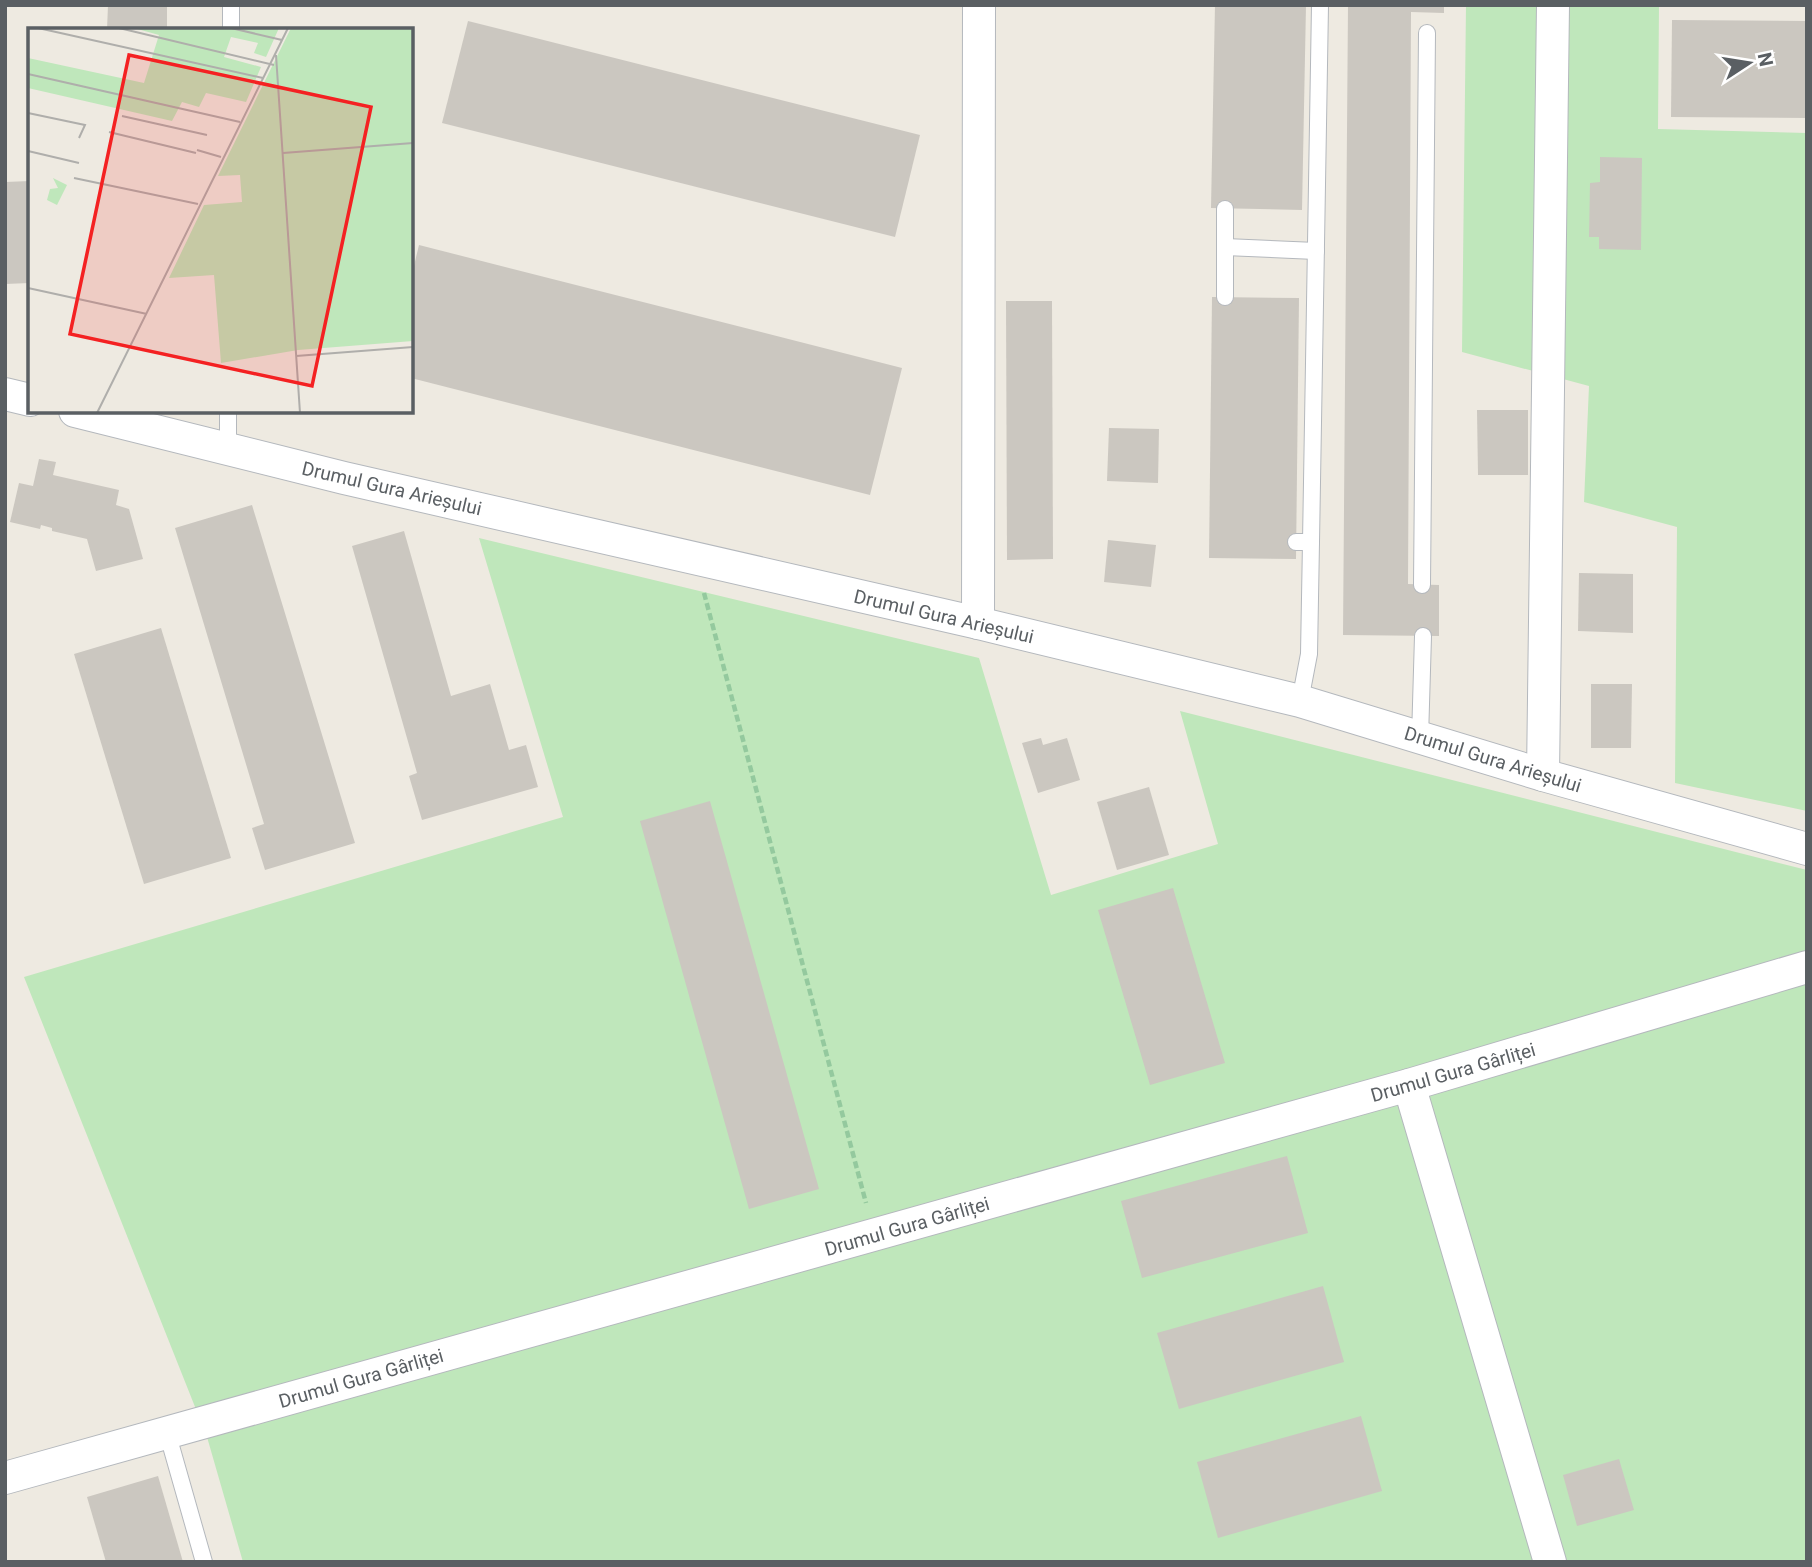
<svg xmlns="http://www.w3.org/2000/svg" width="1812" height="1567" font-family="Roboto,sans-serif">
  <rect width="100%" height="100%" fill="#eeeae1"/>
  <!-- grass -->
  <g fill="#bfe7bb">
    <path d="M1466,5h193l-1,124 149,4v678l-132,-28 2,-256 -93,-25 5,-116 -127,-34z"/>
    <path d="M479,538l500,120 72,237 167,-51 -38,-133 627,159v692h-1564l-36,-125 -183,-460 539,-160z"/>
  </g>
  <!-- building -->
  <g fill="#cbc7c0">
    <path d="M108,5h59v25h-60z"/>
    <path d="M1215,5h91l-4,205 -91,-2z"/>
    <path d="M1348,5h96v8l-33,-1 -3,572 31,1v51l-96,-1z"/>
    <path d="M1672,20l135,1v97l-136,-1z"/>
    <path d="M468,21l452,114 -25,102 -453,-114z"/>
    <path d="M1600,157l42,1 -1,92 -42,-1v-12h-10l1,-54 10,-1z"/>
    <path d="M30,181v102l-25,1v-102z"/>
    <path d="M419,245l483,123 -32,127 -459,-117v-100z"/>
    <path d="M1212,297l87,1 -3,261 -87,-1z"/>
    <path d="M1006,301h46l1,258 -46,1z"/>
    <path d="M1477,410h51v65h-50z"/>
    <path d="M1109,428l50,1 -1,54 -51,-2z"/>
    <path d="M39,459l17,3 -3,13 66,15 -3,15 13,4 14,50 -47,12 -9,-32 -35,-8v-3l-11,-3 -1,4 -30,-7 9,-39 14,3z"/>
    <path d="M252,505l103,338 -90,27 -13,-42 12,-4 -89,-296z"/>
    <path d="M404,531l47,165 39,-12 19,66 17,-5 12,42 -116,33 -13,-44 8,-3 -65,-227z"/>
    <path d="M1108,540l48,5 -5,42 -47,-5z"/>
    <path d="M1579,573l54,1v59l-55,-2z"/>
    <path d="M161,628l70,230 -87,26 -70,-230z"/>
    <path d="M1591,684h41l-1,64h-40z"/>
    <path d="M1041,738l2,7 24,-7 13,42 -42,13 -16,-50z"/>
    <path d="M1149,787l20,68 -52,15 -20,-68z"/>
    <path d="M710,801l109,388 -70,20 -109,-388z"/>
    <path d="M1173,888l52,175 -75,22 -52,-175z"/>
    <path d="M1287,1156l21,77 -166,45 -21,-77z"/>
    <path d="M1323,1286l21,76 -165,47 -22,-76z"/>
    <path d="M1361,1416l21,75 -164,47 -21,-76z"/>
    <path d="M1619,1459l15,51 -57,16 -14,-51z"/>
    <path d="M158,1476l25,86h-77l-19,-65z"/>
  </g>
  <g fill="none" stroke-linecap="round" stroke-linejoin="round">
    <defs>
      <g id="service">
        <path d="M231,30v-25"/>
        <path d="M1225,247l91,4"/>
        <path d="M1225,297v-88"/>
        <path d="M228,449v-38"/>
        <path d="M1296,542h15l9,-537"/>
        <path d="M1422,585l5,-552"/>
        <path d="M1300,701l9,-47 2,-112"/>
        <path d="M1420,738l3,-102"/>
        <path d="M167,1432l37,130"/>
      </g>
      <g id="minor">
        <path d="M5,394l25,6"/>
        <path d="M75,411l269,67 634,145 322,78 243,74 264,74"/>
        <path d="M978,623l1,-618"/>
        <path d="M1543,775l10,-770"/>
        <path d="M1409,1085l141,477"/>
        <path d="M5,1478l1404,-393 398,-118"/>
      </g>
    </defs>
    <!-- service casing -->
    <use href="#service" stroke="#b4b8bd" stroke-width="18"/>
    <!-- minor casing -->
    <use href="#minor" stroke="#b4b8bd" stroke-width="34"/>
    <!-- path -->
    <path stroke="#94c99e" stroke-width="4.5" stroke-dasharray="7 3.5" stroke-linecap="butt" d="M704,593l162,610"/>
    <!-- service -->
    <use href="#service" stroke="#fff" stroke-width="16"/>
    <!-- minor -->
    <use href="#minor" stroke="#fff" stroke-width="32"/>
  </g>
  <g text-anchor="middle" stroke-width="6" stroke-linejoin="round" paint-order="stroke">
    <!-- street labels -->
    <g font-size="19" fill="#5a5f63" stroke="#fff">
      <text transform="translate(392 488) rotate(13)" y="7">Drumul Gura Arieșului</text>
      <text transform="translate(944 616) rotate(13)" y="7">Drumul Gura Arieșului</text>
      <text transform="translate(1493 759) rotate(17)" y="7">Drumul Gura Arieșului</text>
      <text transform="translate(1453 1072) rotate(-16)" y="7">Drumul Gura Gârliței</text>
      <text transform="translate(907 1226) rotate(-16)" y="7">Drumul Gura Gârliței</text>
      <text transform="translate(361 1378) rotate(-16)" y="7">Drumul Gura Gârliței</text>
    </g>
  </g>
  <!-- overview -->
  <g transform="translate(28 28)">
    <rect width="385" height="385" fill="#eeeae1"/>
    <path d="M106,0h145l-13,29 -12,-4 4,-10 -27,-6 -7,20 37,10 -15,35 -40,-9 -7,14 -17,-5 -10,19 -144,-33v-30l116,25 15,-48zM263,0h122v313l-115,9 -77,13 -7,-88 -45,3 35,-73 38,-3 -2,-27 -22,1z" fill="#bfe7bb"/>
    <path d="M25,150l14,7 -10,20 -10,-5 3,-11 8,-1z" fill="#bfe7bb"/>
    <path fill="none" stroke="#afaeab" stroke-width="2" d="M10,0l225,50M91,0l155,37M203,0l51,12M248,27l24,358M0,46l212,48M0,85l57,12 -6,13M94,88l85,19M81,104l87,21M169,122l24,7M0,123l51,12M255,125l130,-10M46,150l124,26M0,260l119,26M268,328l117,-9M69,385l191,-385"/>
    <path fill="#f42122" fill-opacity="0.15" stroke="#f42122" stroke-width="3.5" d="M101,27l242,52 -59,279 -242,-52z"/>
    <rect width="385" height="385" fill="none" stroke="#5a5f63" stroke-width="3.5"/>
  </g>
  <!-- border -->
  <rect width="1812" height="1567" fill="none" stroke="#5a5f63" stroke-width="14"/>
  <!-- north arrow -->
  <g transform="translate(1749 63) rotate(78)" stroke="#ffffff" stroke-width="5" paint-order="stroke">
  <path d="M0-5L12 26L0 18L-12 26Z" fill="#5a5f63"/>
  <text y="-10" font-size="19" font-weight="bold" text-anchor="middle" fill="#5a5f63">N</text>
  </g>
</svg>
